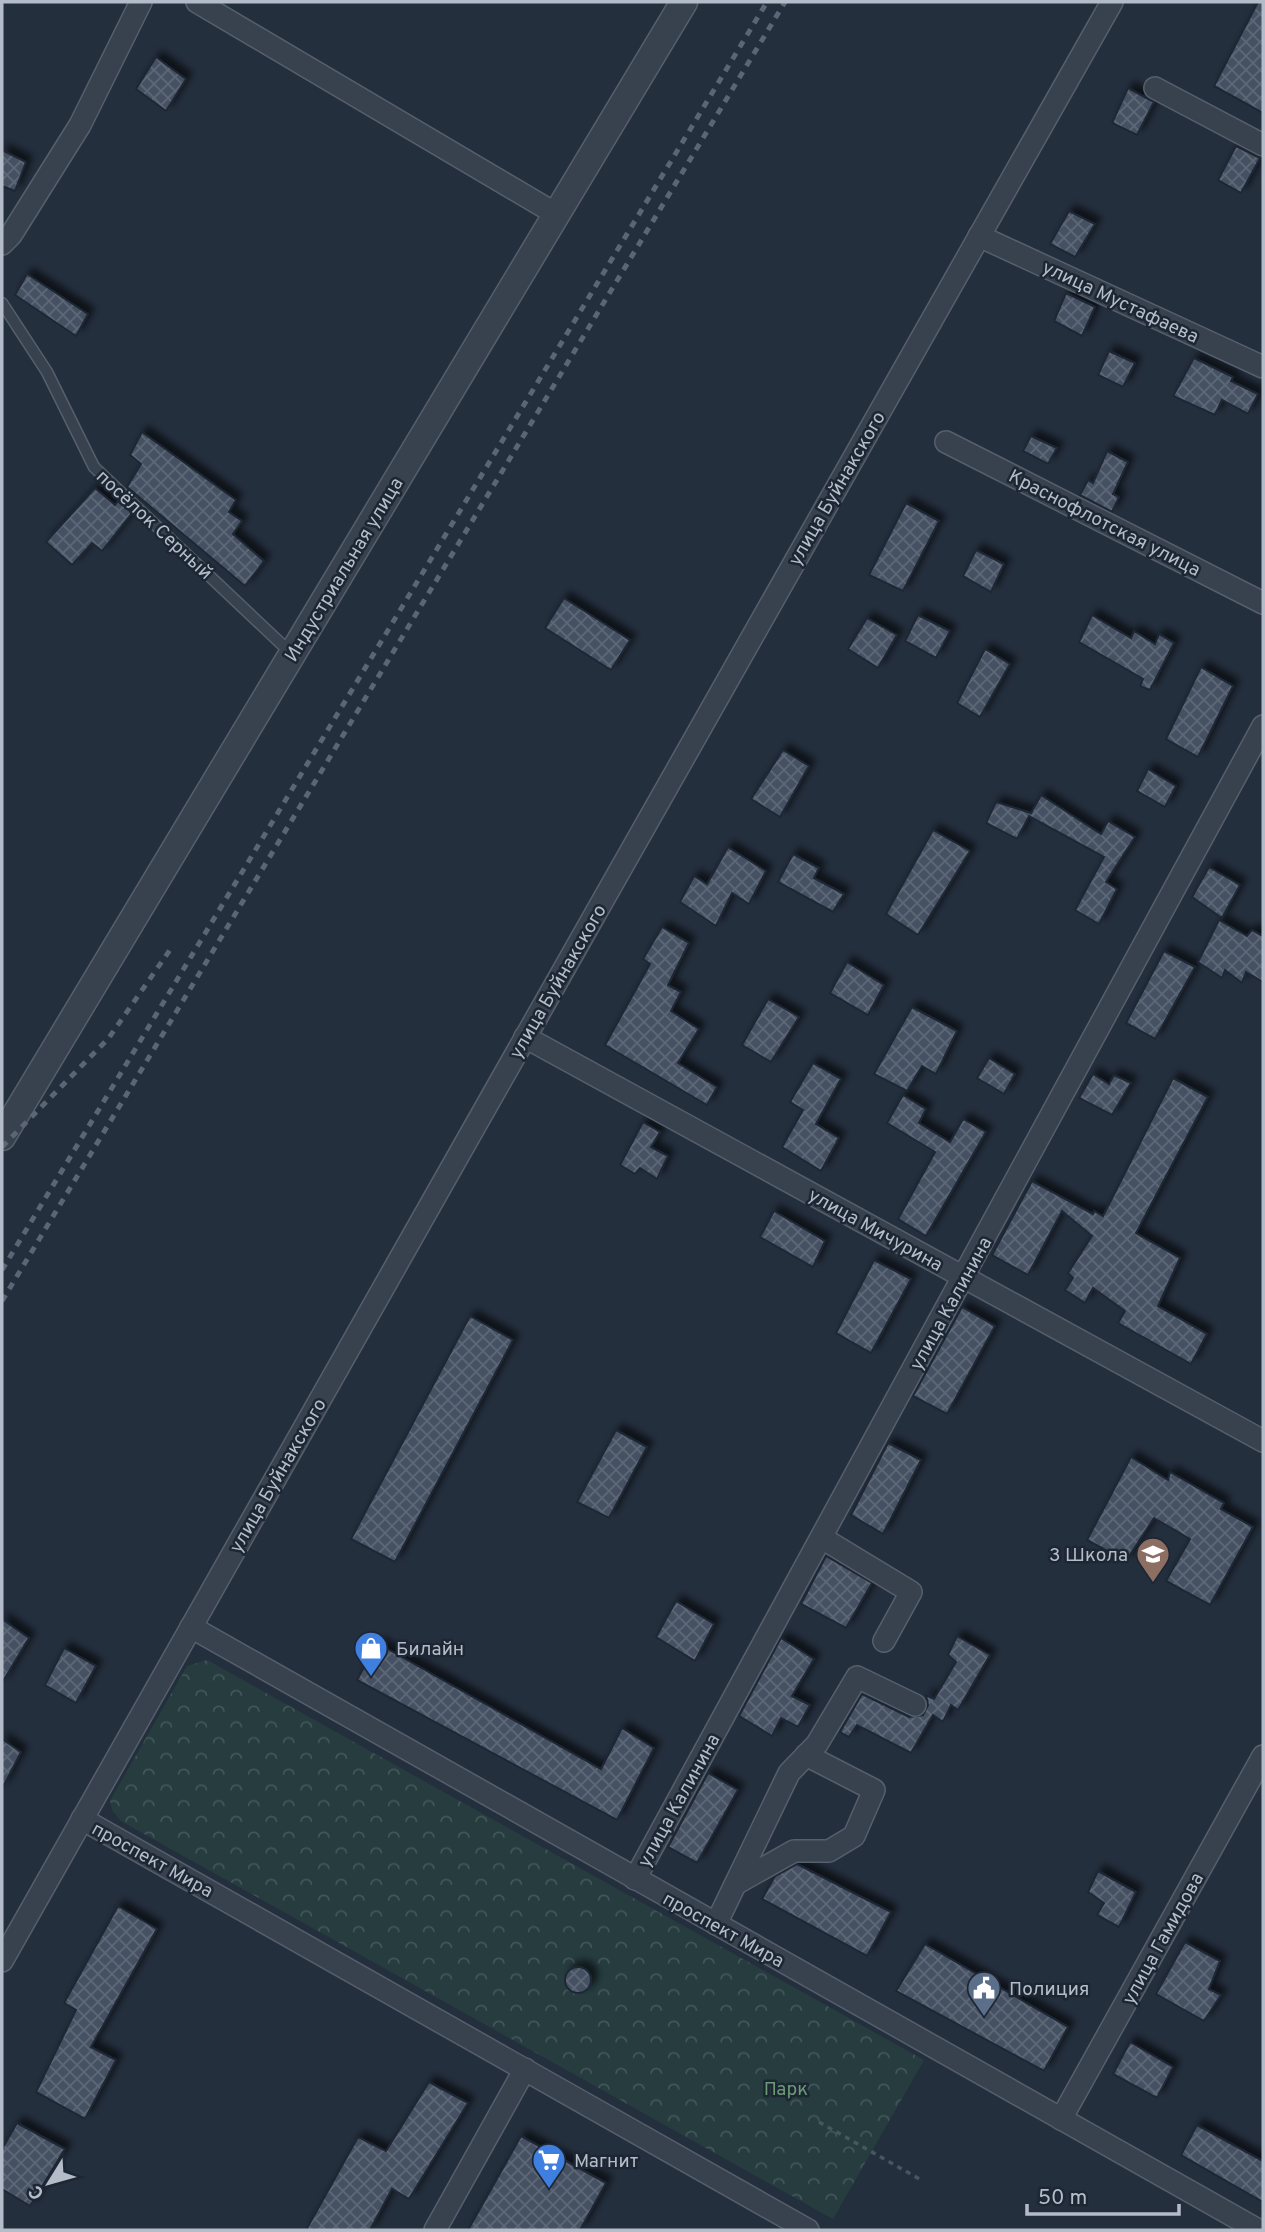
<svg xmlns="http://www.w3.org/2000/svg" width="1265" height="2232" font-family="Overpass,sans-serif">
  <defs>
    <pattern id="park-crowns" width="20" height="18" patternUnits="userSpaceOnUse" patternTransform="scale(1.75)"><rect width="20" height="18" fill="#263c3f"/><path d="M2 6a3 3 0 1 1 6 0M12 15a3 3 0 1 1 6 0" fill="none" stroke="#435659"/></pattern>
    <pattern id="building-cross-hatch" width="8" height="8" patternUnits="userSpaceOnUse" patternTransform="scale(1.75)"><rect width="8" height="8" fill="#455162"/><path d="M0 0l8 8M0 8l8-8" fill="none" stroke="#5d6877"/></pattern>
    <filter id="shadow"><feDropShadow dx="6" dy="-6" stdDeviation="3.5" flood-color="#0009"/></filter>
  </defs>
  <rect width="100%" height="100%" fill="#242f3e"/>
  <!-- park -->
  <path fill="url(#park-crowns)" d="M207,1660l717,400 -91,159 -712,-398 -9,-11 -2,-9 77,-135z"/>
  <!-- building -->
  <g fill="url(#building-cross-hatch)" stroke="#1f2835" stroke-width="2" filter="url(#shadow)">
    <path d="M1258,2h5v111l-49,-27z"/>
    <path d="M156,57l30,22 -20,32 -30,-22z"/>
    <path d="M1128,88l26,14 -17,33 -25,-12z"/>
    <path d="M1236,146l24,12 -19,35 -23,-13z"/>
    <path d="M2,150l24,12 -11,29 -13,-5z"/>
    <path d="M1069,211l26,13 -20,33 -25,-13z"/>
    <path d="M27,274l61,40 -12,22 -61,-41z"/>
    <path d="M1066,293l29,14 -13,29 -28,-15z"/>
    <path d="M1109,351l26,12 -12,24 -25,-12z"/>
    <path d="M1194,358l39,19 -2,4 27,13 -10,20 -26,-14 -7,15 -42,-19z"/>
    <path d="M142,432l94,68 -7,12 13,9 -9,13 31,27 -19,25 -118,-99 14,-23 -11,-9z"/>
    <path d="M1031,436l26,12 -9,16 -25,-13z"/>
    <path d="M1107,451l21,11 -15,32 6,3 -7,15 -32,-17 8,-15 5,3z"/>
    <path d="M95,488l20,17 3,-4 14,12 -30,38 -10,-8 -20,22 -26,-23z"/>
    <path d="M906,503l33,18 -36,70 -34,-16z"/>
    <path d="M976,550l28,14 -13,28 -28,-16z"/>
    <path d="M564,598l66,42 -19,30 -66,-42z"/>
    <path d="M918,615l32,16 -14,27 -31,-17z"/>
    <path d="M1092,615l39,23 3,-7 21,13 4,-10 15,9 -24,47 -10,-4 3,-7 -64,-37z"/>
    <path d="M867,618l30,17 -19,33 -30,-19z"/>
    <path d="M985,649l25,15 -30,53 -23,-14z"/>
    <path d="M1201,667l32,19 -35,71 -32,-18z"/>
    <path d="M783,750l26,16 -29,51 -29,-18z"/>
    <path d="M1148,769l28,17 -11,21 -28,-16z"/>
    <path d="M1041,795l60,39 7,-13 27,16 -29,45 11,7 -18,35 -24,-14 29,-53 -75,-41 -12,23 -31,-16 10,-21 35,11z"/>
    <path d="M933,830l37,21 -52,84 -32,-21z"/>
    <path d="M728,847l38,24 -17,33 -17,-11 -16,33 -36,-24 14,-26 13,8z"/>
    <path d="M793,854l26,14 -5,10 30,16 -11,18 -55,-30z"/>
    <path d="M1209,867l31,18 -18,33 -30,-21z"/>
    <path d="M1219,920l28,16 5,-6 11,6v46l-17,-10 -4,11 -17,-13 -3,8 -24,-16z"/>
    <path d="M662,927l27,16 -21,42 13,7 -10,19 28,18 -21,34 39,24 -10,18 -102,-60 45,-81 -7,-5z"/>
    <path d="M1164,951l31,16 -40,72 -29,-16z"/>
    <path d="M847,962l37,23 -16,30 -38,-22z"/>
    <path d="M768,999l31,18 -28,45 -29,-17z"/>
    <path d="M912,1007l45,24 -21,43 -14,-8 -15,25 -33,-17z"/>
    <path d="M989,1058l26,16 -11,20 -27,-16z"/>
    <path d="M813,1063l28,16 -25,45 23,14 -18,33 -39,-24 21,-37 -13,-8z"/>
    <path d="M1093,1074l16,10 5,-9 17,8 -19,32 -33,-17z"/>
    <path d="M1173,1078l35,19 -72,136 44,25 -22,48 49,28 -16,30 -73,-41 7,-12 -32,-23 -8,15 -20,-13 8,-12 -5,-5 24,-37 -30,-25 -34,64 -36,-20 40,-74 61,33 1,-3 9,5z"/>
    <path d="M903,1095l23,14 -7,14 31,19 13,-23 23,13 -60,104 -28,-17 37,-67 -48,-29z"/>
    <path d="M643,1122l17,10 -9,15 17,9 -11,23 -17,-11 -5,6 -15,-9z"/>
    <path d="M774,1211l51,30 -12,26 -53,-30z"/>
    <path d="M874,1260l37,19 -40,74 -35,-20z"/>
    <path d="M962,1307l33,19 -48,88 -34,-18z"/>
    <path d="M470,1316l43,24 -118,222 -44,-23z"/>
    <path d="M616,1430l31,17 -38,71 -32,-16z"/>
    <path d="M888,1443l33,17 -38,74 -32,-19z"/>
    <path d="M1131,1457l37,23 2,-8 54,31 -3,6 32,18 -43,78 -44,-24 24,-42 -36,-21 -28,43 -39,-21z"/>
    <path d="M826,1556l46,27 -26,45 -45,-24z"/>
    <path d="M676,1601l38,23 -19,37 -39,-24z"/>
    <path d="M2,1619l27,19 -27,45z"/>
    <path d="M957,1636l33,19 -32,55 -7,-5 -8,17 -10,-7 -22,38 -54,-28 -8,12 -9,-5 22,-38 47,23 14,-2 5,-10 -2,-10 8,4 22,-37 -8,-7z"/>
    <path d="M781,1638l33,21 -22,37 18,9 -12,22 -17,-9 -9,18 -33,-20z"/>
    <path d="M377,1643l224,126 21,-41 32,20 -37,72 -260,-140z"/>
    <path d="M64,1648l32,18 -20,37 -31,-18z"/>
    <path d="M2,1739l19,13 -19,37z"/>
    <path d="M708,1773l30,17 -41,73 -29,-16z"/>
    <path d="M797,1864l94,48 -24,44 -105,-57 13,-23z"/>
    <path d="M1098,1871l38,21 -17,35 -22,-12 7,-12 -16,-11z"/>
    <path d="M118,1906l39,23 -66,118 25,13 -31,59 -49,-27 40,-82 -12,-7z"/>
    <path d="M1185,1942l35,19 -11,28 12,6 -17,26 -48,-27z"/>
    <path d="M925,1944l143,83 -24,44 -148,-80z"/>
    <circle cx="578" cy="1980" r="13"/>
    <path d="M1130,2042l43,25 -16,31 -44,-24z"/>
    <path d="M429,2082l39,21 -59,96 -17,-10 -22,41h-64l52,-93 28,14z"/>
    <path d="M17,2123l48,26 -35,57 -28,-17v-40z"/>
    <path d="M1197,2125l66,36v41l-82,-47z"/>
    <path d="M521,2136l85,47 -26,47h-112z"/>
  </g>
  <g fill="none" stroke-linecap="round" stroke-linejoin="round">
    <defs>
      <path id="service" d="M2,303l45,69 47,95 198,187"/>
      <g id="minor">
        <path d="M197,2l359,212"/>
        <path d="M1155,88l108,57"/>
        <path d="M979,236l284,131"/>
        <path d="M2,244l9,-9 69,-110 61,-123"/>
        <path d="M946,442l317,161"/>
        <path d="M525,1037l738,404"/>
        <path d="M822,1538l89,54 -27,49"/>
        <path d="M191,1627l1067,603"/>
        <path d="M82,1819l726,411"/>
        <path d="M635,1879l628,-1153"/>
        <path d="M737,1883l57,-32h35l25,-15 20,-46 -68,-35"/>
        <path d="M716,1924l73,-151 28,-29 40,-67 58,28"/>
        <path d="M2,1961l1110,-1959"/>
        <path d="M1061,2119l202,-363"/>
        <path d="M435,2230l90,-161"/>
      </g>
      <path id="tertiary" d="M2,1137l682,-1135"/>
    </defs>
    <!-- service casing -->
    <use href="#service" stroke="#565f6c" stroke-width="13"/>
    <!-- minor casing -->
    <use href="#minor" stroke="#565f6c" stroke-width="24"/>
    <!-- tertiary casing -->
    <use href="#tertiary" stroke="#565f6c" stroke-width="29"/>
    <!-- path -->
    <path stroke="#44595c" stroke-width="3.5" stroke-dasharray="5 5" stroke-linecap="butt" d="M819,2122l104,59"/>
    <!-- service -->
    <use href="#service" stroke="#38414e" stroke-width="10"/>
    <!-- minor -->
    <use href="#minor" stroke="#38414e" stroke-width="21"/>
    <!-- tertiary -->
    <use href="#tertiary" stroke="#38414e" stroke-width="26"/>
    <!-- rail -->
    <g stroke="#5a6575" stroke-width="5" stroke-dasharray="7 7" stroke-linecap="butt">
      <path d="M2,1147l106,-108 64,-92"/>
      <path d="M2,1270l765,-1268"/>
      <path d="M2,1301l783,-1299"/>
    </g>
  </g>
  <!-- icons -->
  <defs>
    <symbol id="school-pin" viewBox="-11 -11 22 30"><path d="M0 17L-7.5 6A9.5 9.5 0 1 1 7.5 6Z" fill="#8d6e63" stroke="#1d2633"/><path d="M0-5L7-2L0 1L-7-2ZM-4 1L0 2.5L4 1V4Q0 6-4 4Z" fill="#fff"/></symbol>
    <symbol id="shop-pin" viewBox="-11 -11 22 30"><path d="M0 17L-7.5 6A9.5 9.5 0 1 1 7.5 6Z" fill="#3f7fe0" stroke="#1d2633"/><path d="M-5-2.5h2.3a2.7 3.5 0 0 1 5.4 0H5L5.5 6h-11ZM-1.5-2.5h3a1.5 2.3 0 0 0-3 0Z" fill="#fff"/></symbol>
    <symbol id="civic-pin" viewBox="-11 -11 22 30"><path d="M0 17L-7.5 6A9.5 9.5 0 1 1 7.5 6Z" fill="#5c6f8a" stroke="#1d2633"/><path d="M-.6-6.5H3V-4.5H.6V-3L4-1V1h2V6H-6V1h2V-1L-.6-3ZM-1.2 2.5V6h2.4V2.5Z" fill="#fff"/></symbol>
    <symbol id="supermarket-pin" viewBox="-11 -11 22 30"><path d="M0 17L-7.5 6A9.5 9.5 0 1 1 7.5 6Z" fill="#3f7fe0" stroke="#1d2633"/><path d="M-6-5.5h2.5l.6 2H6L4.5 2H-2.5L-4.4-4H-6ZM-1.5 3.2a1.3 1.3 0 1 0 .1 0ZM3 3.2a1.3 1.3 0 1 0 .1 0Z" fill="#fff"/></symbol>
  </defs>
  <g fill-rule="evenodd">
    <use href="#school-pin" x="1134" y="1535" width="38" height="52"/>
    <use href="#shop-pin" x="352" y="1629" width="38" height="52"/>
    <use href="#civic-pin" x="965" y="1969" width="38" height="52"/>
    <use href="#supermarket-pin" x="530" y="2141" width="38" height="52"/>
  </g>
  <g text-anchor="middle" stroke-width="5" stroke-linejoin="round" paint-order="stroke">
    <!-- street labels -->
    <g font-size="19" fill="#b4bcc9" stroke="#1d2633">
      <text transform="translate(1121 301) rotate(25)" y="7">улица Мустафаева</text>
      <text transform="translate(836 488) rotate(-60)" y="7">улица Буйнакского</text>
      <text transform="translate(1105 522) rotate(27)" y="7">Краснофлотская улица</text>
      <text transform="translate(155 524) rotate(43)" y="7">посёлок Серный</text>
      <text transform="translate(343 569) rotate(-59)" y="7">Индустриальная улица</text>
      <text transform="translate(557 981) rotate(-60)" y="7">улица Буйнакского</text>
      <text transform="translate(876 1229) rotate(29)" y="7">улица Мичурина</text>
      <text transform="translate(950 1303) rotate(-61)" y="7">улица Калинина</text>
      <text transform="translate(277 1475) rotate(-60)" y="7">улица Буйнакского</text>
      <text transform="translate(678 1800) rotate(-61)" y="7">улица Калинина</text>
      <text transform="translate(153 1859) rotate(29)" y="7">проспект Мира</text>
      <text transform="translate(724 1929) rotate(29)" y="7">проспект Мира</text>
      <text transform="translate(1162 1938) rotate(-61)" y="7">улица Гамидова</text>
    </g>
    <!-- poi labels -->
    <g font-size="19" fill="#b4bcc9" stroke="#1d2633" text-anchor="start">
      <text x="1128" y="1561" text-anchor="end">3 Школа</text>
      <text x="396" y="1655">Билайн</text>
      <text x="1009" y="1995">Полиция</text>
      <text x="574" y="2167">Магнит</text>
    </g>
    <!-- park labels -->
    <g font-size="19" fill="#6b9a76" stroke="#1d2633">
      <text x="786" y="2095">Парк</text>
    </g>
  </g>
  <!-- border -->
  <rect width="1265" height="2232" fill="none" stroke="#b4bcc9" stroke-width="7"/>
  <!-- north arrow -->
  <g transform="translate(49 2183) rotate(233)" stroke="#1d2633" stroke-width="5" paint-order="stroke">
  <path d="M0-5L12 26L0 18L-12 26Z" fill="#b4bcc9"/>
  <text y="-10" font-size="19" font-weight="bold" text-anchor="middle" fill="#b4bcc9">С</text>
  </g>
  <!-- scale -->
  <path d="M1027 2204v10h152v-10" fill="none" stroke="#b4bcc9" stroke-width="3.5"/>
  <text x="1038" y="2204" font-size="21" fill="#b4bcc9" stroke="#1d2633" stroke-width="5" paint-order="stroke">50 m</text>
</svg>
